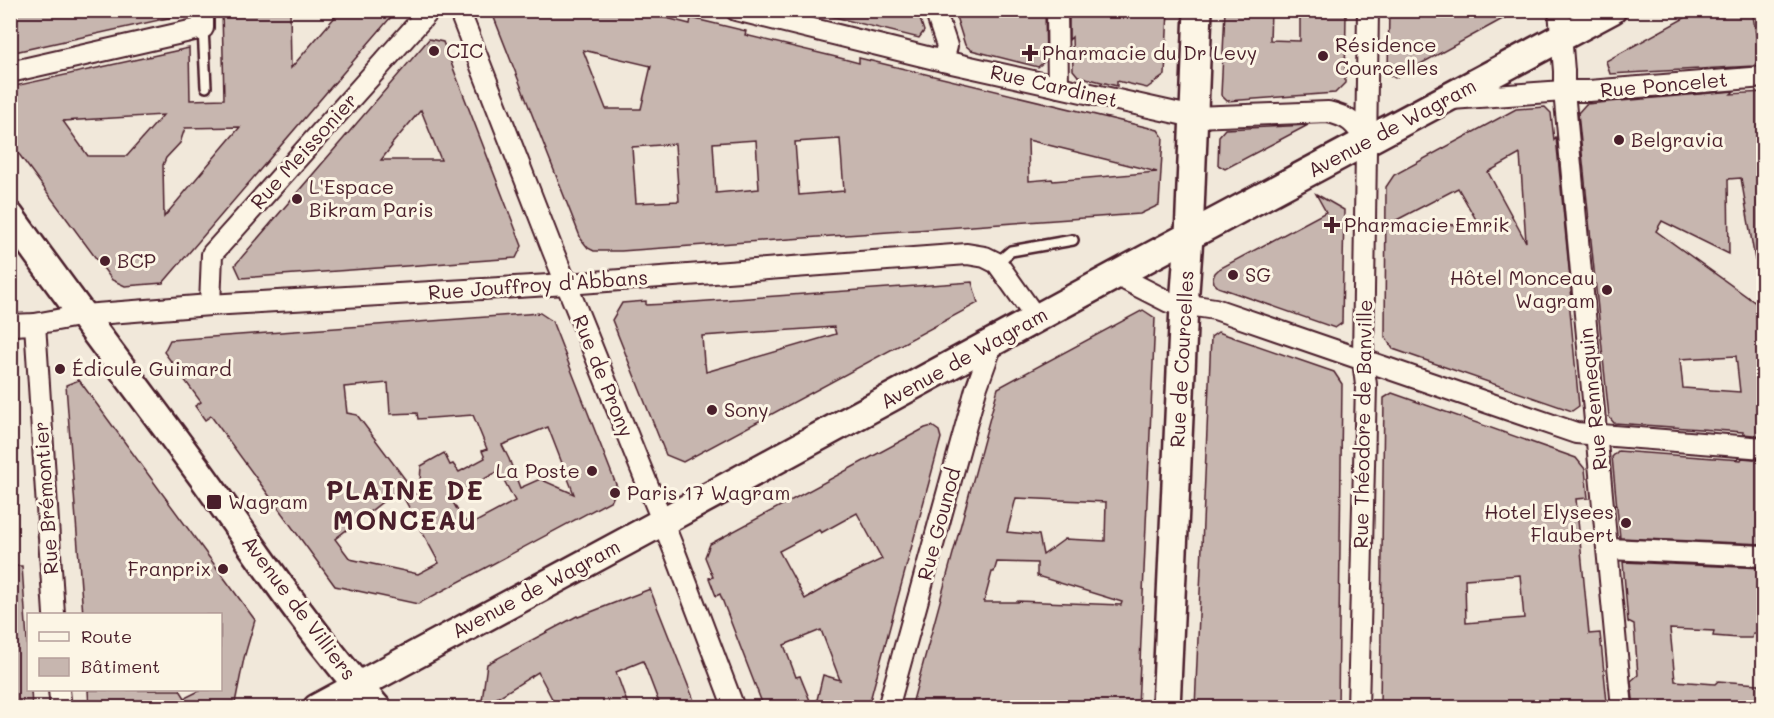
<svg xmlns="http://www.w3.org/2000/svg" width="1774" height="718" font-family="Mali,sans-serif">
  <rect width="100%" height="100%" fill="#f1e8da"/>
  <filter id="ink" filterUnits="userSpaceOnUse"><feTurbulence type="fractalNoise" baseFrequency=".0167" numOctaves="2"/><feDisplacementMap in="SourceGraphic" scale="12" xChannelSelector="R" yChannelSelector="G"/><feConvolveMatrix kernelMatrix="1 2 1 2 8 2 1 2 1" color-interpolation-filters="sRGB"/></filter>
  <g filter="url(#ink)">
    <!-- building -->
    <g fill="#c7b6af" stroke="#4a1f2b" stroke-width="1.5" fill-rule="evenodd">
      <path d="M10,10l11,2 8,-2h143l1,7 -163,36z"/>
      <path d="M222,10h68l1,58 50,-58h56l-234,273 -38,3 -13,-6 -102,-138v-55l179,-39 1,52 34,-1zM163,115l-36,41h-39l-25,-35zM240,127l-39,46 -37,44 -1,-52 3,-7 14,-15 5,-15z"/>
      <path d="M491,10h144l55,14 1,-6 55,13 -1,4 95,23 19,5v-5l299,72 5,7 -4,68 -19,9 -519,37h-27l-6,-3 -7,-9zM583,50l68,16 -10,43h-35zM840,139l4,52 -45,4 -4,-53zM756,140l3,49 -43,4 -3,-50zM1028,140l129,32 -104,9 -1,-2 -23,2zM675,144l4,57 -43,2 -4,-56z"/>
      <path d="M831,10h86l7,21 -5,7 -89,-22z"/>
      <path d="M954,10h91l1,50 -8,7 -67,-17 -6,-5z"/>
      <path d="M1069,10h99l-3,65 -18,13 -30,-7v5l-39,-10 -5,-6 -1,-33 -3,3z"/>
      <path d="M1225,10h46l-1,30 30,1v-28h46l-1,70 -10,10 -108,8 -6,-6z"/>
      <path d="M1389,10h130l-124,68 -7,-4z"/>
      <path d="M1699,10h53l8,48 -6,8 -144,8 -4,-13z"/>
      <path d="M429,39l14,3 79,204 -6,12 -275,20 -6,-13zM421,110l20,50h-60l11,-14 -1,-1z"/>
      <path d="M1734,91l-3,3 33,-2v167l-9,1 -14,-82 -13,1 1,75 -67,-33 -6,10 108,78v127l-21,-2v-2l-129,-9 -5,-6 -31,-304 8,-9zM1736,356l4,36 -57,-4 -3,-29z"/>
      <path d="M1545,107l6,6 3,27 2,-3 16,162h-3l10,107 -7,5 -179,-62 -8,-12 1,-150 8,-12 122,-66zM1520,154l6,88 -38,-70zM1458,188l21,37 -90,-1z"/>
      <path d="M1308,125l-83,44 -7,-4 1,-29 6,-7z"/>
      <path d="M1316,194l28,16 -2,113 -7,5 -117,-41 -4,-4 -1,-5 2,-5 4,-4 107,-57z"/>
      <path d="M972,282l6,21 -295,159 -17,-7 -54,-135 10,-17 24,-2v4l20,-1zM834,327l2,7 -130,38 -1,-9h-1l-2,-27z"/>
      <path d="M1143,310l12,8 -17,390h-227l87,-320zM1016,498l90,4 -1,39 -40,-2 -22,16 -4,-20 -32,-3zM997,562l40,1v13l85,26 -1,3 -103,-4v1h-34l8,-30h2z"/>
      <path d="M540,313l12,8 65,166 -5,13 -194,104 -83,-18 -124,-170 -6,4 -10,-14 6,-4 -37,-50 6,-12zM388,383l2,31 27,-1 1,6 55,-4 14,34 -5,2 3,7 -26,14 -6,-8 -3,1 -6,-12 -23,13 -2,33 -11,-16 -5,4 5,-4 -51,-68 -10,-2 -3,-26zM548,427l26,67 -34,-15 -20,9 -11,-29 -7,-14zM499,471l16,30 -41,22 -11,-3 -13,-23zM399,489l40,74 -21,11 -68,-15 -15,-20z"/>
      <path d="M1218,332l116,40 8,12 -4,324h-143l16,-371z"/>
      <path d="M79,380l176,240 -11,38 -9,45 -7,5h-139l-1,-18h92l5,8 16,-8h19v-75h-137l-17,-230z"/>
      <path d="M1392,393l184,65 9,11 3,29 -12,1 13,135 11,-1 7,69 2,-2 1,8h-230l4,-310zM1520,575l4,43 -58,5 -1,-44z"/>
      <path d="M932,426l7,5 2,7 -73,270h-53l8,-33 17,5 -19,-50 -37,15 12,32 4,-1 13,32h-49l-44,-114 -4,2 -7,-18 4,-1 -8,-20 5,-13 215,-116zM857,513l25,46 -51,25 -26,15 -26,-48 40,-21 2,3z"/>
      <path d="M1618,451l123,9 1,-2 22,2v84l-144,-6 -8,-81z"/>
      <path d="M1623,562l141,6v65h-11l-1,5h-13l-26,-2 1,-5 -44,-2 5,52 40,3 3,-3 41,3 5,6v18h-130l-3,-27 7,-6 -4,-50 -6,-3z"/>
      <path d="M10,566h12l6,89v35h3l1,18h-22z"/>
      <path d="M650,589l47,119h-36l-18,-47 -27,11 13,36h-72l-19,-36 -57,36 6,-44 90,-48 1,1z"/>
    </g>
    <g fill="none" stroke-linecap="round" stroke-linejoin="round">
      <defs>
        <g id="lane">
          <path d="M203,28l3,59"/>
          <path d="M997,263l14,-12 62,-11"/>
        </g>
        <g id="street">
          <path d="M459,10l94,241 123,304 58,153"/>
          <path d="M736,10l207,51 251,56 134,-5c22,5 26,11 39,29"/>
          <path d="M935,10l12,36 -4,15"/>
          <path d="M1057,10l1,77"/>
          <path d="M1559,10l5,61v20l58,617"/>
          <path d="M10,72l193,-44v-18"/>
          <path d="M1451,99l113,-8h25l175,-14"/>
          <path d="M1116,275l53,27 46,7 361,124 188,15"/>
          <path d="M210,305l2,-51 218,-244"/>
          <path d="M35,324l19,290"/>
          <path d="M10,325l25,-1 49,-9 126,-10 357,-21 400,-30 18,3 12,6 39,55"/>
          <path d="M1608,549l156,7"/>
          <path d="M59,690l2,18"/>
          <path d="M888,708l88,-319 17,-47"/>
          <path d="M1358,708l8,-323 -3,-25 5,-350"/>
        </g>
        <g id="secondary">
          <path d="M10,216c63,88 128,173 192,260 56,78 110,160 175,232"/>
          <path d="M317,708l345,-186 454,-247 496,-265"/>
          <path d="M1166,708l18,-403 5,-68 9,-227"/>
        </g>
      </defs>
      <!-- lane casing -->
      <use href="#lane" stroke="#4a1f2b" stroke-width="14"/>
      <!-- street casing -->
      <use href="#street" stroke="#4a1f2b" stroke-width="24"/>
      <!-- secondary casing -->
      <use href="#secondary" stroke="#4a1f2b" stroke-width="32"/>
      <!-- lane -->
      <use href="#lane" stroke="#fcf5e5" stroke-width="9"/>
      <!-- street -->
      <use href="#street" stroke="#fcf5e5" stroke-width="20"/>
      <!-- secondary -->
      <use href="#secondary" stroke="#fcf5e5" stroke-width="27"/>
    </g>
  </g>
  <!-- markers -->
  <g fill="#4a1f2b" stroke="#fcf5e5" stroke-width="2">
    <circle cx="434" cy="51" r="6"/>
    <path d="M1027 44h6v6h6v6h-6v6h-6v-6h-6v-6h6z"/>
    <circle cx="1323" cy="56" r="6"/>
    <circle cx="1619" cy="140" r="6"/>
    <circle cx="297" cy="199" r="6"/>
    <path d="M1329 216h6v6h6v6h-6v6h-6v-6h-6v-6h6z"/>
    <circle cx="105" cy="261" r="6"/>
    <circle cx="1233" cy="275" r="6"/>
    <circle cx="1607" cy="290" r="6"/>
    <circle cx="60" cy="369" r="6"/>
    <circle cx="712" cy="410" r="6"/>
    <circle cx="592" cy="471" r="6"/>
    <circle cx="615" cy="493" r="6"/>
    <rect x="206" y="494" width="16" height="16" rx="3"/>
    <circle cx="1626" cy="523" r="6"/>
    <circle cx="223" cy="569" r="6"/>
  </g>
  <g text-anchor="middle" stroke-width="6" stroke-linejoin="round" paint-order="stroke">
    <!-- poi labels -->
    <g font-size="20" fill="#4a1f2b" stroke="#fcf5e5" text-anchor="start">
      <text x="1335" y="52">Résidence<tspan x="1335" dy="23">Courcelles</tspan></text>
      <text x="446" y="58">CIC</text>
      <text x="1042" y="60">Pharmacie du Dr Levy</text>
      <text x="1631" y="147">Belgravia</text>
      <text x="309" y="194">L'Espace<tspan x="309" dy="23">Bikram Paris</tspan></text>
      <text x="1344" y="232">Pharmacie Emrik</text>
      <text x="117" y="268">BCP</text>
      <text x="1245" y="282">SG</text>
      <text x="1595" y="285" text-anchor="end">Hôtel Monceau<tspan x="1595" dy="23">Wagram</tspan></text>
      <text x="72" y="376">Édicule Guimard</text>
      <text x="724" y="417">Sony</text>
      <text x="580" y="478" text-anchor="end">La Poste</text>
      <text x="627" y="500">Paris 17 Wagram</text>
      <text x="228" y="509">Wagram</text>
      <text x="1614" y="519" text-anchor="end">Hotel Elysees<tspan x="1614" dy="23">Flaubert</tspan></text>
      <text x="211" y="576" text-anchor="end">Franprix</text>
    </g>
    <!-- street labels -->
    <g font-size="20" fill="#4a1f2b" stroke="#fcf5e5">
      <text transform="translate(1664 85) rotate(-5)" y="7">Rue Poncelet</text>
      <text transform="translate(1054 86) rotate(13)" y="7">Rue Cardinet</text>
      <text transform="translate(1392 128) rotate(-28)" y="7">Avenue de Wagram</text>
      <text transform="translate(304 151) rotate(-48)" y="7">Rue Meissonier</text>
      <text transform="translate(538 285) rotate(-4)" y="7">Rue Jouffroy d'Abbans</text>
      <text transform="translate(964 358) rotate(-29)" y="7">Avenue de Wagram</text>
      <text transform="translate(1182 359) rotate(-87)" y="7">Rue de Courcelles</text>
      <text transform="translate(603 376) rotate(68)" y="7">Rue de Prony</text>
      <text transform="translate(1593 399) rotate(-96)" y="7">Rue Rennequin</text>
      <text transform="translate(1363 424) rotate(-89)" y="7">Rue Théodore de Banville</text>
      <text transform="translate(46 498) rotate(-94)" y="7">Rue Brémontier</text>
      <text transform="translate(939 524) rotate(-75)" y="7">Rue Gounod</text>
      <text transform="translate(536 589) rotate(-28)" y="7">Avenue de Wagram</text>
      <text transform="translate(299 608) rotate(53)" y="7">Avenue de Villiers</text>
    </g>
    <!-- district labels -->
    <g font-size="26" font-weight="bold" letter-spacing="1.5" fill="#4a1f2b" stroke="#fcf5e5">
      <text x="405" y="500">PLAINE DE<tspan x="405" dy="30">MONCEAU</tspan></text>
    </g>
  </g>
  <!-- margin -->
  <rect width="1774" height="718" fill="none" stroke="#fcf5e5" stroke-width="36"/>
  <rect x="18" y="18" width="1738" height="682" fill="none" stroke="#4a1f2b" stroke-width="2" filter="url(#ink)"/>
  <!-- legend -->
  <rect x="27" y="613" width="195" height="78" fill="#fcf5e5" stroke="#b59f9b" stroke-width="1.5"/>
  <rect x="39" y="632" width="30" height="9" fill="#fcf5e5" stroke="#b59f9b" stroke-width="1.5"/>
  <text x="81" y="643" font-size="18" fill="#4a1f2b">Route</text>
  <rect x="39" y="658" width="30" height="18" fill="#c7b6af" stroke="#b59f9b" stroke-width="1.5"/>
  <text x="81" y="673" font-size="18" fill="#4a1f2b">Bâtiment</text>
</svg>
